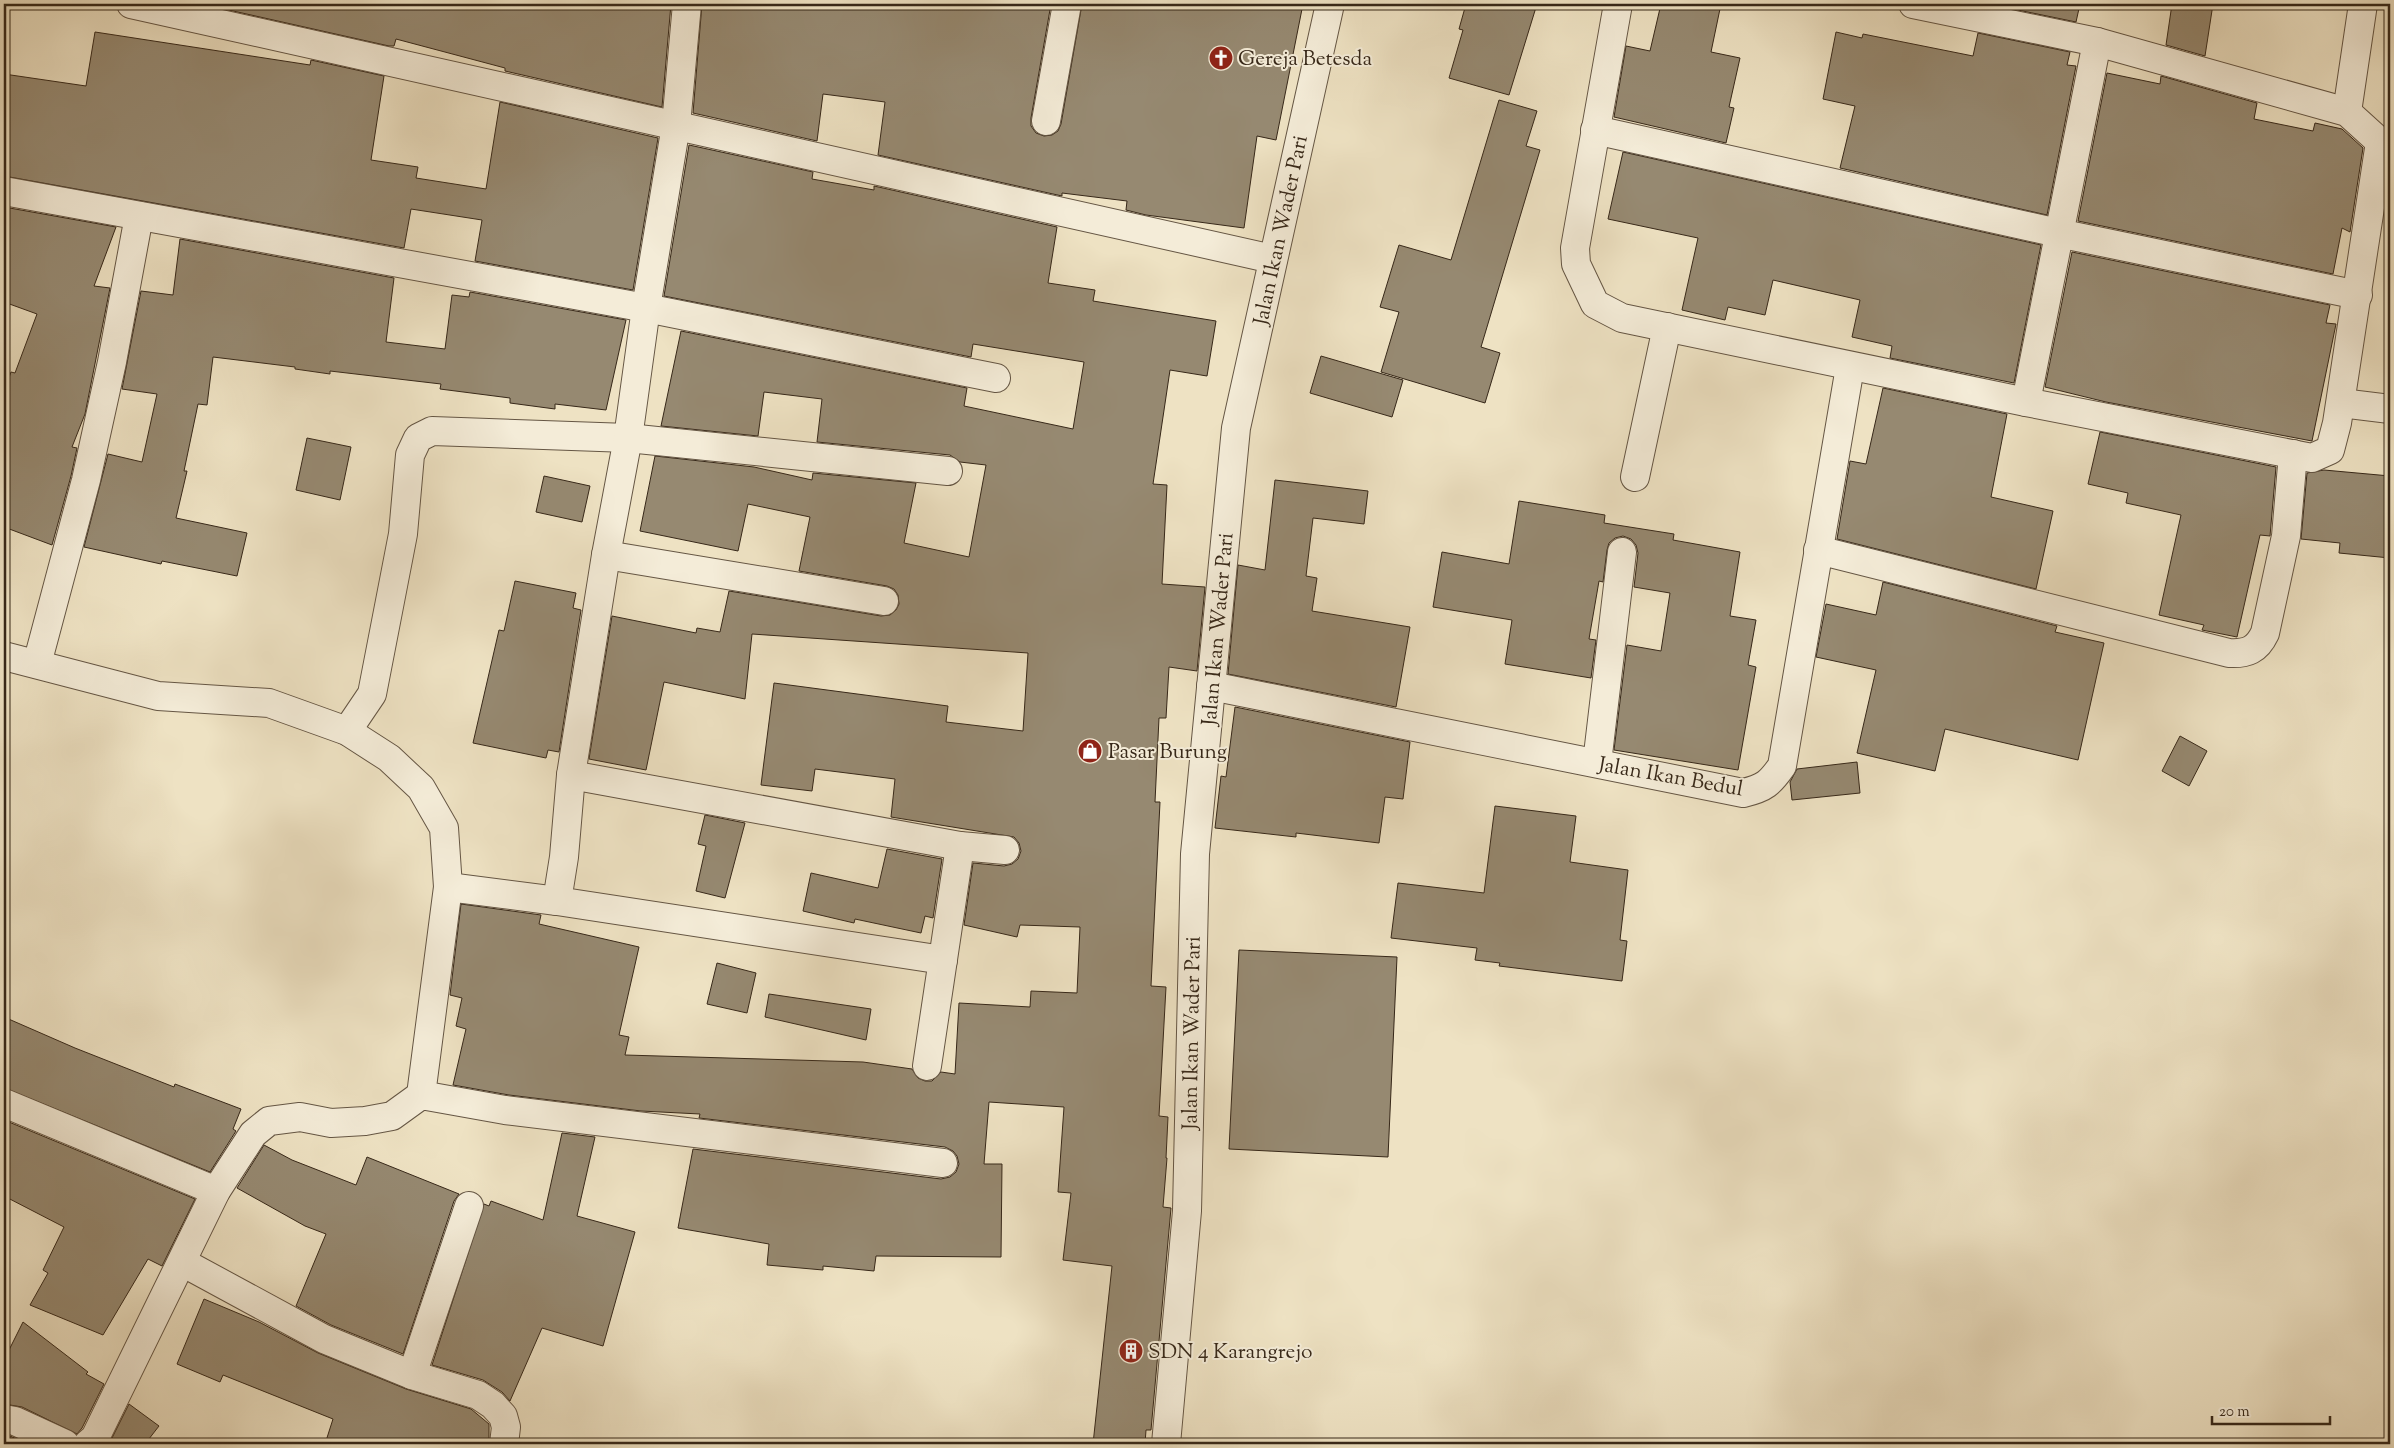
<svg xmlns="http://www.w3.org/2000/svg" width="2394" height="1448" font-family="'Sorts Mill Goudy',serif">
  <rect width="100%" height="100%" fill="#eee2c3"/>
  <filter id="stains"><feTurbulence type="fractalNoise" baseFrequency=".004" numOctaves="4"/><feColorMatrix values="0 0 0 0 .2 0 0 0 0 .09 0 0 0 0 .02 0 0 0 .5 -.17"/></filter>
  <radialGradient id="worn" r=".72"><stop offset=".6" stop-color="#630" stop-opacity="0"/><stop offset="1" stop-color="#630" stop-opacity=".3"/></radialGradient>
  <!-- building -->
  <g fill="#968971" stroke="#372819">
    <path d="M202,4h469l-9,103 -157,-36v-3l-109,-29 -2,7h-5z"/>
    <path d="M702,4h349l-20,114v8l5,7 8,3 8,-1 6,-4 3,-7 21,-120h221l-27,136 -19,-4 -13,92 -98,-13 -20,-5 1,-9 -65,-8v3l-184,-41 7,-53 -62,-8 -6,47 -124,-28z"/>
    <path d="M1466,4h71l-28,91 -60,-17 14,-48 -4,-1z"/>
    <path d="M1661,4h60l-10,48 29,6 -11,49 5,1 -8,35 -112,-26 12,-71 24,5z"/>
    <path d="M2013,4h67l-4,18 -63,-13z"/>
    <path d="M2172,4h41l-8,52 -39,-11z"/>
    <path d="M95,32l215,33 1,-5 73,16 -13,84 47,7 -2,11 70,11 14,-87 158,36 -25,152 -158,-29 7,-41 -71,-11 -7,39 -400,-72v-102l82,12z"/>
    <path d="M1836,32l26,6 1,-4 110,22 5,-23 92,19 -3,13 9,1 -29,149 -207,-47 15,-62 -32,-7z"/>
    <path d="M2107,73l53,11 1,-8 96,27 -3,16 59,12 2,-8 27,6 21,19 -13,84 -8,-4 -9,46 -255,-53z"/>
    <path d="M1499,100l38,11 -11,35 14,4 -59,197 19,6 -15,50 -104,-31 18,-60 -19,-5 19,-62 52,15z"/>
    <path d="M689,145l124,27 -1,7 62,11v-4l183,41 -9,56 47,7 -2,11 123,20 -9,55 -37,-6 -17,114 14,1 -5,99 43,3 -8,84 -28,-4 -3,51h-7l-4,84h5l-9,184 15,1 -7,129 9,1 -2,41h1l-4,49 8,1 -20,222h-5l-1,14h-52l19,-178 -49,-6 8,-67 -13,-1 6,-85 -75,-5 -5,62h18l-1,93 -125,-1 -2,15 -51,-5v4l-56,-5 2,-21 -91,-16 15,-79 248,30 9,-2 6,-5 3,-8 -2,-8 -4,-5 -8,-4 -246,-29 1,-4 -59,-3 -132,-16 -56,-10 13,-56 -10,-3 6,-28 -12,-3 11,-91 80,11 -2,9 100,23 -20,88 10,2 -4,18 238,7 49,7 6,9 7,3h7l9,-9 14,2 4,-71 71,4 1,-16 46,2 3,-66 -60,-2 -3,12 -53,-12 9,-62 31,3 8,-2 6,-5 3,-8 -2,-8 -5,-6 -123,-20 4,-38 -80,-10 -3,22 -51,-6 13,-102 174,23 -2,16 77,9 5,-78 -276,-19 -7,65 -81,-17 -18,88 -57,-11 23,-143 84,17 1,-5 23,4 9,-41 152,25 9,-1 6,-5 3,-6 -1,-9 -4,-6 -7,-3 -88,-15 11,-54 -62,-13 -10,47 -98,-20 15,-75 99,11 58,13 1,-7 103,10 -12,60 65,14 17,-92 -26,-3 -10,-7 -133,-13 5,-43 -58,-7 -6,44 -97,-10 20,-95 286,57 -3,18 109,23 11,-67 -111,-18 -2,13 -307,-61z"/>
    <path d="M1623,152l418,93 -27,138 -124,-25 2,-12 -40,-9 8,-37 -87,-20 -8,35 -37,-8 -3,13 -43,-10 16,-72 -90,-19z"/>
    <path d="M4,207l112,20 -22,59 16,2 -25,126 -13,33 5,1 -6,28 -19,69 -48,-18v-136l7,-19 4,1 22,-59 -33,-12z"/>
    <path d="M180,239l214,39 -8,64 59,7 7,-54 17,2 1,-5 156,28 -20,90 -51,-6v5l-45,-6v-5l-70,-9 1,-5 -111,-13v3l-35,-5v-2l-82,-10 -6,48 -9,-1 -14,67h3l-11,47 71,15 -10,43 -75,-15 -1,3 -77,-17 24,-93 34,8 15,-68 -35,-5 19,-98 32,4z"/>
    <path d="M2072,252l258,53 -4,18 10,1 -24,117 -206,-39 -61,-15z"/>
    <path d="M1321,356l82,24 -11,37 -82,-24z"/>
    <path d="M1883,388l124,26 -16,83 62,14 -17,78 -199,-50 13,-78 16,3z"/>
    <path d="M2100,432l176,35 -6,69 -10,-1 -23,102 -35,-7 2,-5 -45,-10 22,-100 -55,-12 2,-10 -40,-9z"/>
    <path d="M307,438l44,9 -11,53 -44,-10z"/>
    <path d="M2324,470l66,6v82l-51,-5 1,-10 -39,-4 6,-66z"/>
    <path d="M544,476l46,10 -8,36 -46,-10z"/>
    <path d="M1275,480l93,11 -4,33 -51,-6 -7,58 11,2 -5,33 98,16 -14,80 -168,-33 10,-109 27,5z"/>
    <path d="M1519,501l86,14 -1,8 70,11 -1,6 67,12 -10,64 26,4 -8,45 8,2 -18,103 -124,-20 13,-105 34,6 9,-58 -36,-6 4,-34 -2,-8 -5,-6 -8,-3 -8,2 -6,5 -2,7 -4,32 -4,-1 -10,58 7,1 -5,38 -86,-14 7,-44 -79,-13 9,-55 67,12z"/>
    <path d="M515,581l61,12 -3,15 8,2 -22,142 -11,-2 -2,8 -73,-15 26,-113 5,1z"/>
    <path d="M1883,582l174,44 -2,6 49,11 -26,117 -133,-31 -10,42 -78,-18 19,-83 -60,-13 10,-53 50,11z"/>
    <path d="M1235,707l175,35 -7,57 -18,-2 -6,46 -83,-10v4l-81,-9 6,-52 5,1z"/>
    <path d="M2180,736l27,15 -18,35 -27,-15z"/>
    <path d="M1857,762l3,31 -68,7 -2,-18 7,-13z"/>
    <path d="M1495,806l81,10 -6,46 58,8 -8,70 7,1 -5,40 -123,-15 1,-3 -25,-3 2,-12 -86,-10 7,-55 86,10z"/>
    <path d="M705,815l40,8 -20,75 -29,-7 10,-45 -8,-2z"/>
    <path d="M887,849l55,10 -9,59 -8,-2 -4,17 -66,-14 -1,4 -51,-12 8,-38 67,15z"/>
    <path d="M1239,950l158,7 -9,200 -159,-8z"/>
    <path d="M717,963l39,10 -9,40 -40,-9z"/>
    <path d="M769,994l102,15 -5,31 -101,-23z"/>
    <path d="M4,1017l71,31 99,39 1,-3 66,25 -8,20 3,2 -26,41 -206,-84z"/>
    <path d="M4,1120l191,79 -33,67 -14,-7 -45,76 -73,-30 18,-32 -5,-3 21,-43 -60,-31z"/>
    <path d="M562,1133l33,4 -18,79 58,16 -32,114 -61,-18 -32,73 -8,-9 -19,-12 -51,-15 52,-161 5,2 2,-5 52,19z"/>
    <path d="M264,1145l28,15 64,25 11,-28 92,37 -5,7 -51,153 -72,-29 -35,-19 30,-72 -21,-8 -68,-38z"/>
    <path d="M204,1299l55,23 59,31 88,36 65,20 18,15v20h-164l8,-25 -110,-44 -3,7 -43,-18z"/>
    <path d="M23,1322l65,50 -2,2 18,10 -22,44 -5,6 -55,-27 -18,-3v-44z"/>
    <path d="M129,1404l30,22 -14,18h-36z"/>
    <path d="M4,1435l6,1 18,8h-24z"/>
  </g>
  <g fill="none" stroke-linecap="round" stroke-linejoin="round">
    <defs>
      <g id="minor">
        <path d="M131,4l1142,255"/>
        <path d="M1618,4l-43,244 1,16 19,40 27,14 404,84 286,56 18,-8 7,-27 43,-281"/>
        <path d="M1913,4l184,38 250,70 33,30 10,1"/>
        <path d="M2347,112l16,-108"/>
        <path d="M1046,121l21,-117"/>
        <path d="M1595,130l463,103 300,62"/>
        <path d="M4,191l642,117 350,70"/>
        <path d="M2026,402l71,-360"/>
        <path d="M2341,403l49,6"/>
        <path d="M1635,477l32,-150"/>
        <path d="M1818,550l411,103c18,1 28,-3 36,-20l21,-97 7,-82"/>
        <path d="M606,555l278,46"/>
        <path d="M4,656l154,40 111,7 78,28 42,27 32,30 23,40 4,59 -27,208"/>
        <path d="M37,664l49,-184 26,-118 27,-146"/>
        <path d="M1211,686l532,107c22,-5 27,-10 39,-27l68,-399"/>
        <path d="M347,731l25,-37 31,-160 7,-79 8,-17 14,-7 196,7 320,33"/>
        <path d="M1597,763l25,-211"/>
        <path d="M571,775l389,71 45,4"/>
        <path d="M448,887l109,14 386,59"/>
        <path d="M557,901l7,-44 7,-82 35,-220 22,-117 18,-130 30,-183 11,-121"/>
        <path d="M927,1066l33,-220"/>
        <path d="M4,1103l212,88"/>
        <path d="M182,1262l142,77 88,36 66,20 15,10 10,11 3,11 -2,17"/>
        <path d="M412,1375l57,-169"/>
        <path d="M4,1419l11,2 50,23"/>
        <path d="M88,1444l7,-6 121,-247 37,-57 16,-13 31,-4 31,6 34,-2 27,-5 29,-21 84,15 438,53"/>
      </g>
      <path id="tertiary" d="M1166,1444l21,-233 8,-357 41,-426 94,-424"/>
    </defs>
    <!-- minor casing -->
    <use href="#minor" stroke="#655644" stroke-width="30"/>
    <!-- tertiary casing -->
    <use href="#tertiary" stroke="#655644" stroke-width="30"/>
    <!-- minor -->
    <use href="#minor" stroke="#f4ecd8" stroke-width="28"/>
    <!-- tertiary -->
    <use href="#tertiary" stroke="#f4ecd8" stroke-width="28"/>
  </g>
  <!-- icons -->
  <defs>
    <symbol id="church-disc" viewBox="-11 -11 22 22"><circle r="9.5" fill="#8f2418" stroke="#f4ecd8"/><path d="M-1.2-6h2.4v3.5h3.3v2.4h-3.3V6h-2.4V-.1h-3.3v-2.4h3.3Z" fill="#fff"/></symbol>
    <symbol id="shop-disc" viewBox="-11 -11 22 22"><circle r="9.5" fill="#8f2418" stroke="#f4ecd8"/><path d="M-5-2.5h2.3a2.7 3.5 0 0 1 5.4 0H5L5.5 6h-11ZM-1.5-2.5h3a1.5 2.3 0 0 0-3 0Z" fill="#fff"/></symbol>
    <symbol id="building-disc" viewBox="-11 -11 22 22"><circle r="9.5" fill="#8f2418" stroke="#f4ecd8"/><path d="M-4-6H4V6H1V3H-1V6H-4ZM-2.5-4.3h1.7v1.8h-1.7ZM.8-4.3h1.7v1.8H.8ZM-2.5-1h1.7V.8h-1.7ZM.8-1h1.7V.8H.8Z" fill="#fff"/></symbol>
  </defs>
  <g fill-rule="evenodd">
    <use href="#church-disc" x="1207" y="44" width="28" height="28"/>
    <use href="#shop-disc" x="1076" y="737" width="28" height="28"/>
    <use href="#building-disc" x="1117" y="1337" width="28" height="28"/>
  </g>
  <g text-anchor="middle" stroke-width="4" stroke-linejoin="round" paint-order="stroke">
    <!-- poi labels -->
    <g font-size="21" fill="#372819" stroke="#f4ecd8" text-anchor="start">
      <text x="1238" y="65">Gereja Betesda</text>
      <text x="1108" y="758">Pasar Burung</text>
      <text x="1148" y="1358">SDN 4 Karangrejo</text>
    </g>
    <!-- street labels -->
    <g font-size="21" fill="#372819" stroke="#f4ecd8">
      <text transform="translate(1280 230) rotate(-78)" y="7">Jalan Ikan Wader Pari</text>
      <text transform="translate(1217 629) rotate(-85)" y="7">Jalan Ikan Wader Pari</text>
      <text transform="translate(1671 776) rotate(10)" y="7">Jalan Ikan Bedul</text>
      <text transform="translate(1191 1033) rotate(-89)" y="7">Jalan Ikan Wader Pari</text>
    </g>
  </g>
  <!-- margin -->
  <rect width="2394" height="1448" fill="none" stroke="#eee2c3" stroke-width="20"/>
  <rect x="5" y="5" width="2384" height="1438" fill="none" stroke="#372819" stroke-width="2.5"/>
  <rect x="10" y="10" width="2374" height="1428" fill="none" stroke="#372819"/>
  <!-- scale -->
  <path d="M2212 1416v8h118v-8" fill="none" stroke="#372819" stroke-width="2.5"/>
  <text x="2219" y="1416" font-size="15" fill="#372819" stroke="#f4ecd8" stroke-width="4" paint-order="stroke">20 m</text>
  <rect width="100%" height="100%" filter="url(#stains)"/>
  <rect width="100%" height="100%" fill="url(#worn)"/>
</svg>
